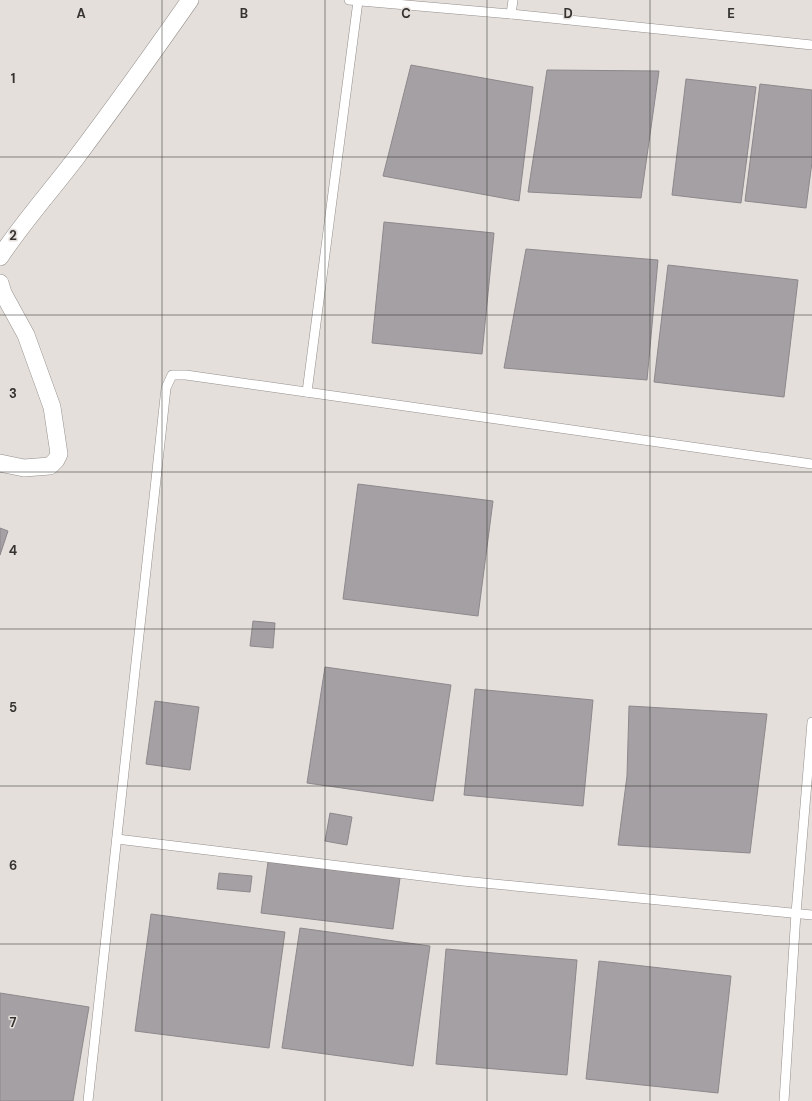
<svg xmlns="http://www.w3.org/2000/svg" width="812" height="1101" font-family="'DM Sans',sans-serif">
  <rect width="100%" height="100%" fill="#e4dfdb"/>
  <!-- building -->
  <g fill="#a5a0a4" stroke="#8d888c">
    <path d="M411,65l122,22 -14,114 -136,-25z"/>
    <path d="M547,70l112,1 -18,127 -113,-6z"/>
    <path d="M686,79l70,8 -15,116 -69,-8z"/>
    <path d="M760,84l52,6v72l-6,46 -61,-7z"/>
    <path d="M384,222l110,11 -12,121 -110,-11z"/>
    <path d="M526,249l132,11 -11,120 -143,-12z"/>
    <path d="M668,265l130,15 -14,117 -130,-15z"/>
    <path d="M358,484l135,17 -15,115 -135,-17z"/>
    <path d="M0,528l8,3 -8,24z"/>
    <path d="M253,621l22,2 -2,25 -23,-2z"/>
    <path d="M325,667l126,18 -18,116 -126,-18z"/>
    <path d="M475,689l118,11 -10,106 -119,-11z"/>
    <path d="M155,701l44,6 -9,63 -44,-6z"/>
    <path d="M629,706l138,8 -17,139 -132,-8 9,-69z"/>
    <path d="M330,813l22,4 -5,28 -22,-4z"/>
    <path d="M268,862l132,16 -7,51 -132,-16z"/>
    <path d="M219,873l33,3 -2,16 -33,-3z"/>
    <path d="M151,914l134,18 -16,116 -134,-17z"/>
    <path d="M300,928l130,18 -17,120 -131,-18z"/>
    <path d="M446,949l131,11 -10,115 -131,-11z"/>
    <path d="M599,961l132,15 -13,117 -132,-14z"/>
    <path d="M0,993l89,14 -16,94h-73z"/>
  </g>
  <g fill="none" stroke-linecap="round" stroke-linejoin="round">
    <defs>
      <g id="service">
        <path d="M349,0l162,14 301,31"/>
        <path d="M511,14l2,-14"/>
        <path d="M307,392l51,-391"/>
        <path d="M117,839l346,42 349,34"/>
        <path d="M88,1101l78,-713 6,-13h14l626,89"/>
        <path d="M784,1101l12,-188 16,-191"/>
      </g>
      <g id="minor">
        <path d="M0,257c23,-35 51,-66 76,-99 39,-52 77,-105 114,-158"/>
        <path d="M0,283l3,10 23,42 26,72 7,47 -3,6 -6,6 -26,2 -24,-5"/>
      </g>
    </defs>
    <!-- service casing -->
    <use href="#service" stroke="#948f8c" stroke-width="10"/>
    <!-- minor casing -->
    <use href="#minor" stroke="#948f8c" stroke-width="18"/>
    <!-- service -->
    <use href="#service" stroke="#fff" stroke-width="9"/>
    <!-- minor -->
    <use href="#minor" stroke="#fff" stroke-width="17"/>
  </g>
  <!-- grid -->
  <path fill="none" stroke="#353331" stroke-width="1" stroke-opacity="0.55" d="M162,0v1101M325,0v1101M487,0v1101M650,0v1101M0,157h812M0,315h812M0,472h812M0,629h812M0,786h812M0,944h812"/>
  <g font-size="13" text-anchor="middle" font-weight="bold" fill="#353331" stroke="#e4dfdb" stroke-width="3" stroke-linejoin="round" paint-order="stroke">
    <text x="81" y="18">A</text>
    <text x="244" y="18">B</text>
    <text x="406" y="18">C</text>
    <text x="568" y="18">D</text>
    <text x="731" y="18">E</text>
    <text x="13" y="83">1</text>
    <text x="13" y="240">2</text>
    <text x="13" y="398">3</text>
    <text x="13" y="555">4</text>
    <text x="13" y="712">5</text>
    <text x="13" y="870">6</text>
    <text x="13" y="1027">7</text>
  </g>
</svg>
